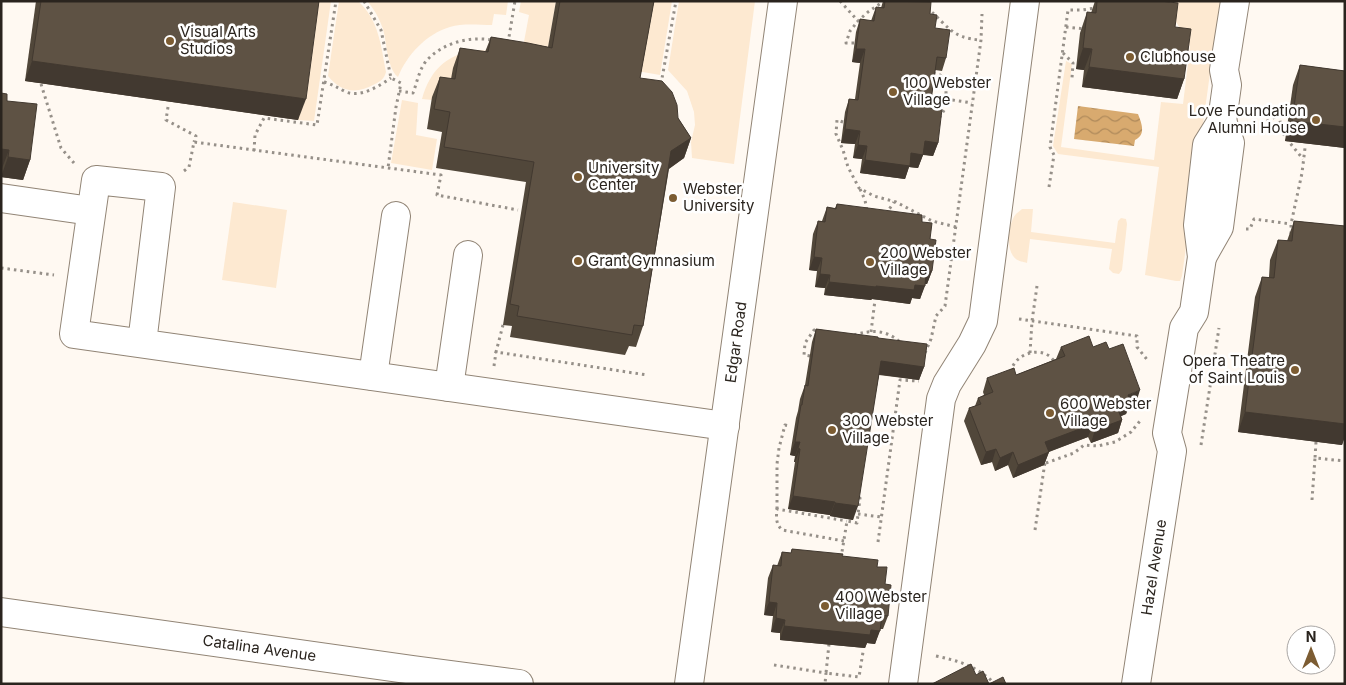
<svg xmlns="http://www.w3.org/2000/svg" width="1346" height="685" font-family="Inter,sans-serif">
  <defs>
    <pattern id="water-waves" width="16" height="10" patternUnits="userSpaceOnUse" patternTransform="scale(1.25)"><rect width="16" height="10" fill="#d8aa6f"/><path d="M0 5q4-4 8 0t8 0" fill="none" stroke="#af8a5b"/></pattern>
  </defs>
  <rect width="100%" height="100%" fill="#fff9f2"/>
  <!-- green -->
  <g fill="#fde9d1">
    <path d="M315,1h16l-17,120 -16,-1z"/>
    <path d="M339,1h19c21,19 23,45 28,71 -2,7 -5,9 -11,12 -18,10 -33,9 -47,-8z"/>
    <path d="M367,1h141l-2,14 -12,-1 -2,11c-13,0 -30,-2 -42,2 -24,7 -43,28 -52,50 -11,-9 -11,-34 -15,-48 -4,-11 -8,-19 -16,-28z"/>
    <path d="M521,1h35l-14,82 -22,-20 9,-48 -10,-3z"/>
    <path d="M650,1h22l-12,74 -23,-4z"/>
    <path d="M679,1h76l-21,163 -42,-6 -1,-16 4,-17 -1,-13 -7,-21 -19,-21z"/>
    <path d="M1160,1h60l-38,275 -2,5h-4l-31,-6 14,-108 -101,-13 -5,-8 13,-85 6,3 -11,83 93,13 7,-58 22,2 7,-57 -3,-8 -22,-34z"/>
    <path d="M482,50l7,1 -41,49 -15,-3 -1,3 -10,-1c9,-32 28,-47 60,-49z"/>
    <path d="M402,100l16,3 -2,32 21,4 -5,31 -41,-7z"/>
    <path d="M233,202l54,8 -11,78 -54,-8z"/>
    <path d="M1022,209h11l-2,23 84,11 3,-22 3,-3 5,1 1,5 -5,46 -3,4 -6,-1 -4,-4 3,-20 -82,-10 -3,24c-3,-1 -9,-2 -11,-4 -11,-8 -8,-36 0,-45 2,-2 4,-3 6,-5z"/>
  </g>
  <!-- water -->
  <path fill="url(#water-waves)" d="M1078,106l60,8c4,10 8,21 -3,26l-1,6 -60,-7z"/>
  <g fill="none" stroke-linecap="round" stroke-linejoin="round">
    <defs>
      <g id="minor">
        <path d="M1,198l90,13"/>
        <path d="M1202,257l17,-30 11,-84 -8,-22"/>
        <path d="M142,343l19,-156 -65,-7 -22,154 651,92"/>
        <path d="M373,376l23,-160"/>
        <path d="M449,387l19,-132"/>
        <path id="s1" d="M1,612l412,58 106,14"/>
        <path id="s2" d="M689,684l94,-683"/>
        <path d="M903,684l38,-285 6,-15 25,-40 11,-23 42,-320"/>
        <path id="s3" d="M1136,684l36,-233 -5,-18 17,-105 10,-16 8,-55 -4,-32 9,-80 15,-24 5,-36 -3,-15 11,-69"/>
      </g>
    </defs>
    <!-- minor casing -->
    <use href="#minor" stroke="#918475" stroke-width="30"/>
    <!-- path -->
    <g stroke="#969089" stroke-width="3" stroke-dasharray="2.5 4" stroke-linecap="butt">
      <path d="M364,1l17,29 10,48 10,5 -5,24 -8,61"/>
      <path d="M840,1l18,20 10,-9 16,-11"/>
      <path d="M927,8c21,17 23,30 54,32"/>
      <path d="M1066,27l19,2"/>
      <path d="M508,43l7,-42"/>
      <path d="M854,43h-8l4,-12 8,-10"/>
      <path d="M1063,53l10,10 -1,15"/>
      <path d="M1182,65l4,1 1,-20"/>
      <path d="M933,73l7,2 6,6v26l-6,10"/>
      <path d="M324,82c8,2 14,6 22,10 15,6 33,-6 45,-14"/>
      <path d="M41,84l20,64 13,15"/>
      <path d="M661,84l15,-83"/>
      <path d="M399,91l14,2c4,-10 6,-24 14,-33 16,-17 42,-24 65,-20"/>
      <path d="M946,99l26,4"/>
      <path d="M168,107l-2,13 30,16 -2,6"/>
      <path d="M843,122l-6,-2 -1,14 7,16 5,17 11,21 15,8 22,6 36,19 24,6"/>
      <path d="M1261,124l18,-9 3,17 8,11 13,16"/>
      <path d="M254,151l1,-16 9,-17 53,7 19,-124"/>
      <path d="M184,171l5,-4 5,-25 247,33 -4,20 81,15"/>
      <path d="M1049,187l5,-32 -4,-8 18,-137h14l13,-2"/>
      <path d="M860,189l5,11 2,11"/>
      <path d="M886,214l8,-12"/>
      <path d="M1246,229h4l4,-10 37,5"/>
      <path d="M1291,234v-10l11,-51 3,-25"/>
      <path d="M1,268l53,7"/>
      <path d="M1019,319l118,17v11l12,15"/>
      <path d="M503,325l-7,27 151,23"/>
      <path d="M871,332l4,-32"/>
      <path d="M854,335c18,-5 31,-6 46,7"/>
      <path d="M925,353l6,-14 5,-23 9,-10 36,-266 1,-26"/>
      <path d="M1030,353l2,-32 5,-35"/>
      <path d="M810,356l-6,-1 1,-12 9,-13h4"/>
      <path d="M494,366l2,-14"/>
      <path d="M1011,372c3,-20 35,-28 44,-9"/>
      <path d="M874,434l19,3"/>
      <path d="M1316,442l-1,16 30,3"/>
      <path d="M1201,445l18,-117"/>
      <path d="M1046,463l28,-10 10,-8 14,1 17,-4 16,-10 9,-11"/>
      <path d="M1312,500l3,-42"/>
      <path d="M777,509v-45l2,-16 6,-23 5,1"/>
      <path d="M858,514l23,3"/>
      <path d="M1035,530l10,-68"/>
      <path d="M844,541l-62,-11c-6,-6 -6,-12 -5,-21l70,12"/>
      <path d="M878,542l22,-162 19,1"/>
      <path d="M841,558l6,-37 10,2 3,-25 -4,-2"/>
      <path d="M829,644l-3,29 33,4 4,-25"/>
      <path d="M936,656c23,5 41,10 59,28"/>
      <path d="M774,665l52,8 -1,11"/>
    </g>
    <!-- minor -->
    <use href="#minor" stroke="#fff" stroke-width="28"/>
  </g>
  <!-- wall -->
  <g fill="#51473a">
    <path d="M36,1h283l-21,119 -273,-39z"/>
    <path d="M556,1h98l-14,77 38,40 13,20 -7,20 -15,11 -26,157 -7,21 -7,-1 -4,9 -115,-18 2,-11 -9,-1 23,-143 -90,-14 6,-36 -15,-3 5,-32 8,-20 11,2 2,-11 7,-20 25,4 6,-15 57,10z"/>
    <path d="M883,1h45l2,13 16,44 -4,13 -7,-1 -5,38 8,35 -5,13 -10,-1 -5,13 -9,-1 -4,12 -45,-6 2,-14 -9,-1 2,-14 -14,-1 4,-31 4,-13h6l5,-36 -8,-1 4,-30 4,-13 11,2 5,-14 5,1z"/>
    <path d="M1095,1h65l15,26 9,52 -7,20 -95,-12 2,-17 -8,-1 4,-36 7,-21 4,1z"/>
    <path d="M1300,65l45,6v77l-60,-7 8,-56z"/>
    <path d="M1,93l6,8 23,59 -7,20 -22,-3z"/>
    <path d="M837,204l85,18 8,17 2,32 -5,13h-2l-5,15 -8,-1 -2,6 -38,-5 -1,1 -47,-5 1,-7 -10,-1 2,-16 -8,-1 4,-36 5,-13h4l5,-14 8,1z"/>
    <path d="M1294,221l51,5v210l-3,9 -104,-13 17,-135 7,-20h7l1,-17 8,-20 9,1z"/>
    <path d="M816,329l62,9 46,29 -5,13 -40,-5 -26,145 -23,-4v-1l-42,-6 7,-47h-1l1,-6 -5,-1 6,-37 2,-7 2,-12 5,-14 7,-43z"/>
    <path d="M1061,347h32l43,56 -7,3 -3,8 -5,2 1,4 -4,13 -27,10 -3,-6 -39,15 -5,13 -31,13 -5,-13 -13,6 -3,-9 -11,3 -17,-44 5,-13 6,-2 3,-8 6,-3 -1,-3 4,-14 29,-3 40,-16z"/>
    <path d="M792,549l50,7 35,11 8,17 3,32 -5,13h-3l-5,15 -8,-1 -2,5 -85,-8v-7l-9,-1 2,-16 -9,-1 4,-37 5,-13 4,1 5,-14 9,1z"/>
  </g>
  <!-- shaded-wall -->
  <g fill="#423930">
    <path d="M1083,48l9,1 -8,21 -8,-1z"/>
    <path d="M856,49h9l-5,14 -8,-1z"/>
    <path d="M32,61l274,38 -8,21 -273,-39z"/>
    <path d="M1089,67l95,12 -7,20 -95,-12z"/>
    <path d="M1292,121l53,6v21l-60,-7z"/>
    <path d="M845,129l15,2 -5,13 -14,-1z"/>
    <path d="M691,138l-7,20 -20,14 7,-21z"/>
    <path d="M925,141l13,2 -5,13 -13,-2z"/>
    <path d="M858,145l9,1 -5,13 -9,-1z"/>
    <path d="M1,149l8,1 -8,21z"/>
    <path d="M911,153l12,2 -5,13 -9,-1 -4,12 -45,-6 5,-13z"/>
    <path d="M8,157l22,3 -7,20 -22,-3z"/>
    <path d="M814,257l8,1 -5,13 -8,-1z"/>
    <path d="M926,271h6l-5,13h-5z"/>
    <path d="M820,274l10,1 -5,13 -10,-1z"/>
    <path d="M829,282l47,4 39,-1 10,1 -5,13 -8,-1 -2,6 -38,-5 -1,1 -47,-5z"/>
    <path d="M881,361l43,6 -5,13 -43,-6z"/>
    <path d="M1140,390l-4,13 -7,3 -3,8 -14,6 5,-13 11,-12z"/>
    <path d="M1245,412l100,12v12l-3,9 -104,-13z"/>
    <path d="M1122,420l-4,13 -27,10 4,-13z"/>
    <path d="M1093,424l-5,13 -48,18 5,-13z"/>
    <path d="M795,442h5l-5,14 -5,-1z"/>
    <path d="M798,448l2,1 -5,13h-1z"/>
    <path d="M996,449l-4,13 -11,3 5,-13z"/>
    <path d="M1013,452l-5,13 -13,6 5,-13z"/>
    <path d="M1049,452l-5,13 -31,13 5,-13z"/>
    <path d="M793,496l42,6 -5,13 -42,-6z"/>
    <path d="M835,503l23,3 -5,14 -23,-4z"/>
    <path d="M769,602l8,1 -4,13 -9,-1z"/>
    <path d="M776,618l9,2 -5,13 -9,-1z"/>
    <path d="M784,626l87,4 9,1 -5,13 -8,-1 -2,5 -85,-8z"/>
  </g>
  <!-- building -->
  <g fill="#5e5244" stroke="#423930">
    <path d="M41,1h278l-13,98 -274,-38z"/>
    <path d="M560,1h94l-14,77 22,3 10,11 5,13 1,13 13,20 -20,13 -28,175 -9,-1 -2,10 -115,-19 2,-10 -9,-2 24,-142 -90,-15 6,-35 -16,-3 6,-32 15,2 5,-31 28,4 3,-15 37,6 24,5z"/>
    <path d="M885,1l46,1 -1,12 7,1 -2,13 15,2 -4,28 -9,-1 -7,51 12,1 -4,34 -13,-2 -2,14 -12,-2 -1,13 -45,-6 2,-14 -9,-1 2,-14 -15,-2 4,-30 9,1 7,-51h-9l4,-30 14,2 2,-14 8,1z"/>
    <path d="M1097,1h63l18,2 -3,24 16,2 -7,50 -95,-12 3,-18 -9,-1 4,-36 9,1z"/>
    <path d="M1300,65l45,6v56l-53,-6z"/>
    <path d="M1,93l6,1v7l30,3 -7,56 -22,-3 1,-7 -8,-1z"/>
    <path d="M837,204l85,11v7l10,1 -2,16 6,1 -4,31h-6l-1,15 -10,-1 -1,5 -38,-4v1l-47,-5 1,-7 -10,-1 2,-16 -8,-1 4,-36 7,1 2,-15 9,2z"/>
    <path d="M1294,221l51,5v198l-100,-12 17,-135 12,1 4,-38 14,1z"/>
    <path d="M816,329l62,8v1l49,6 -3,23 -43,-6 -23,145 -23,-3v-1l-42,-6 7,-47 -2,-1 2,-6h-5l6,-37h1l3,-20 3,1z"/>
    <path d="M1089,336l4,11 13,-5 3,7 14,-5 17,46 -12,5 2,6 -13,6 5,13 -27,10 -2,-6 -48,18 4,10 -31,13 -5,-13 -13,6 -4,-9 -10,3 -17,-44 12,-4 -3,-6 15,-6 -6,-14 27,-10 2,7 49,-19 -4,-9z"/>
    <path d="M792,549l51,5 -1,2 36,4 -1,7h10l-2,17 6,1 -3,31 -6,-1 -2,16 -9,-1 -1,5 -86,-9 1,-6 -9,-2 1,-15 -8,-1 4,-37 8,1 1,-14 9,1z"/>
    <path d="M971,664l5,11 7,-4 6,13 14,-7 3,7h-74z"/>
  </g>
  <!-- markers -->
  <g fill="#7c5c32" stroke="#fff" stroke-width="2">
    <circle cx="170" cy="41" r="5"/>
    <circle cx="1130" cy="57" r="5"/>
    <circle cx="893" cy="92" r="5"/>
    <circle cx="1316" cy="120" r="5"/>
    <circle cx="578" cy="177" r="5"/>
    <circle cx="673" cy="198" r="5"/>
    <circle cx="578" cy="261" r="5"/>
    <circle cx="870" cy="262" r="5"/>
    <circle cx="1295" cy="370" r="5"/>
    <circle cx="1050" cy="413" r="5"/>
    <circle cx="832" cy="430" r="5"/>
    <circle cx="825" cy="606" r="5"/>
  </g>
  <g text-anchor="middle" stroke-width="5" stroke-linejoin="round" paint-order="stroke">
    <!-- poi labels -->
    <g font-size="15" fill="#2a241e" stroke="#fff" text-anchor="start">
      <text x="180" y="37">Visual Arts<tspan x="180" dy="17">Studios</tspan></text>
      <text x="1140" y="62">Clubhouse</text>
      <text x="903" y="88">100 Webster<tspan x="903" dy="17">Village</tspan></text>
      <text x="1306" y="116" text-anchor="end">Love Foundation<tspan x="1306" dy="17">Alumni House</tspan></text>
      <text x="588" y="173">University<tspan x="588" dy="17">Center</tspan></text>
      <text x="683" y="194">Webster<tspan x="683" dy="17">University</tspan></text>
      <text x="880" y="258">200 Webster<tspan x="880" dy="17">Village</tspan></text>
      <text x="588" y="266">Grant Gymnasium</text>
      <text x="1285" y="366" text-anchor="end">Opera Theatre<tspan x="1285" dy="17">of Saint Louis</tspan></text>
      <text x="1060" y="409">600 Webster<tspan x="1060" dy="17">Village</tspan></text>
      <text x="842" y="426">300 Webster<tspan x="842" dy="17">Village</tspan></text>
      <text x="835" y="602">400 Webster<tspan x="835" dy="17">Village</tspan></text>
    </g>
    <!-- street labels -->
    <g font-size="15" fill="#2a241e" stroke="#fff">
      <text dy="5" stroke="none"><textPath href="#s2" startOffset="345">Edgar Road</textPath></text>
      <text dy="5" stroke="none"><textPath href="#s3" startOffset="118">Hazel Avenue</textPath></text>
      <text dy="5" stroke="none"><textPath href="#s1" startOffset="261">Catalina Avenue</textPath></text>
    </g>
  </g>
  <!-- border -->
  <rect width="1346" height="685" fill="none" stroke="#2a241e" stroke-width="5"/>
  <!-- north arrow -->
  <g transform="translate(1311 650)"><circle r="24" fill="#ffffff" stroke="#aaa7a5"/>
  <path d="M0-4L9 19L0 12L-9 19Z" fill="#7c5c32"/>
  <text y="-8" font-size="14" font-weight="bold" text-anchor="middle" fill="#2a241e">N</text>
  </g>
</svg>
